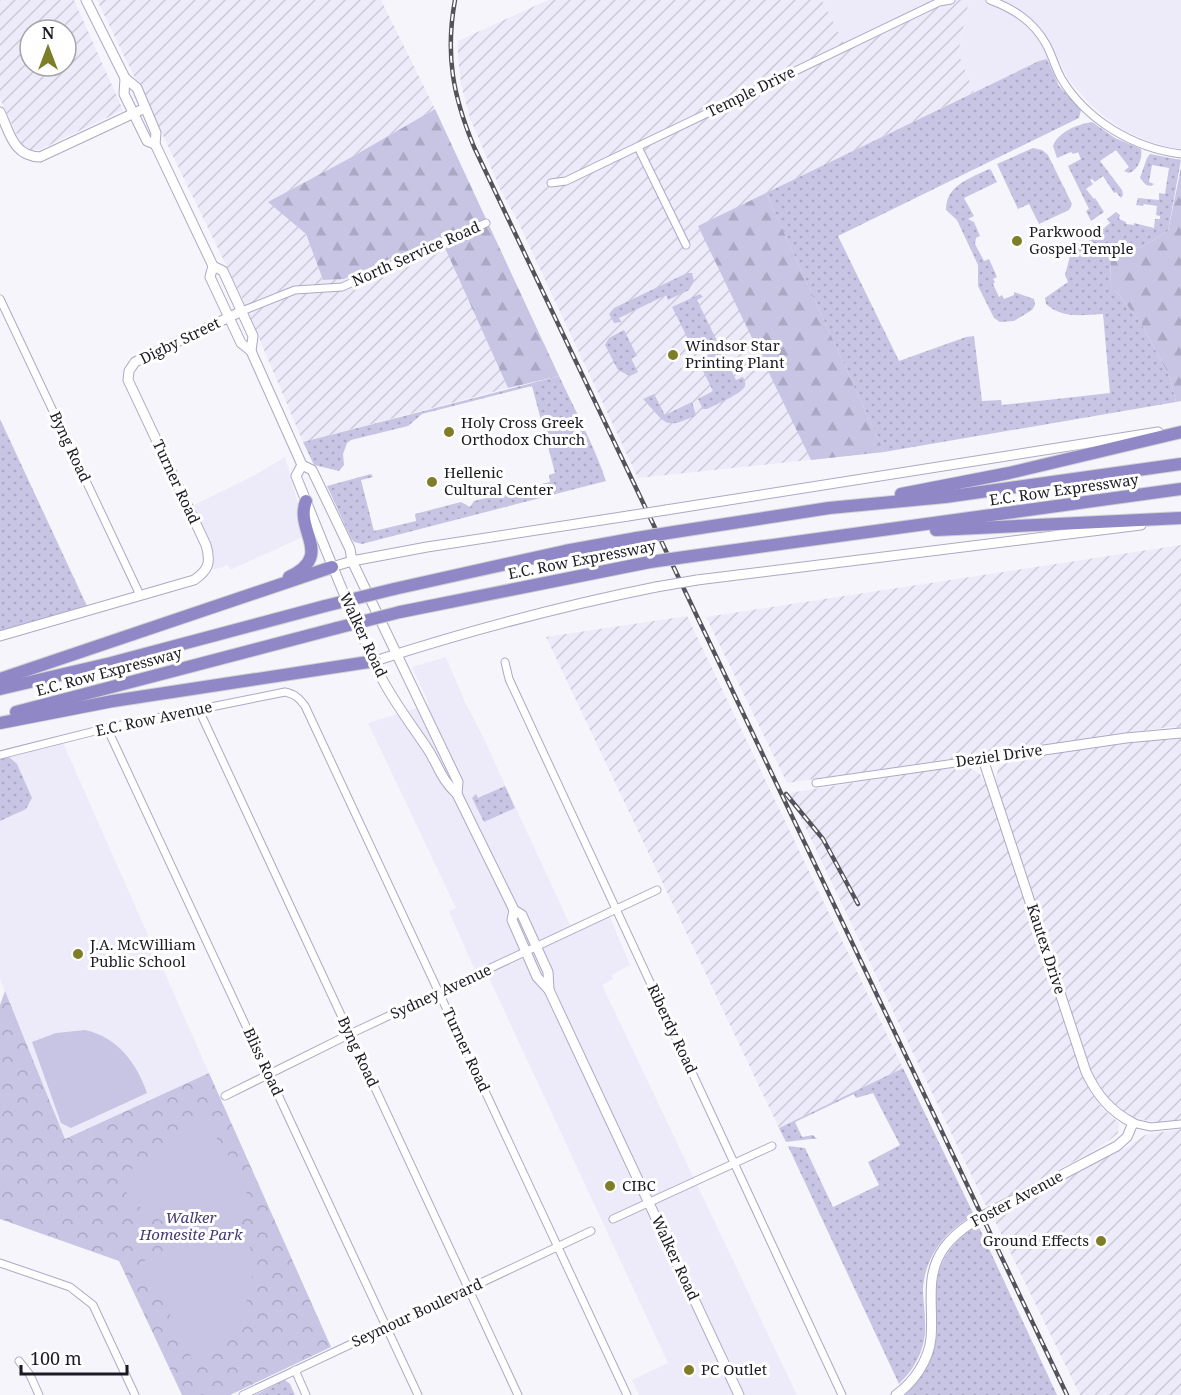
<svg xmlns="http://www.w3.org/2000/svg" width="1181" height="1395" font-family="'Noto Serif',serif">
  <defs>
    <pattern id="industrial-furrows" width="10" height="10" patternUnits="userSpaceOnUse" patternTransform="scale(1.5)"><rect width="10" height="10" fill="#edebfa"/><path d="M-1 1l2-2M0 10L10 0M9 11l2-2" fill="none" stroke="#cbc9d6"/></pattern>
    <pattern id="grass-dots" width="8" height="8" patternUnits="userSpaceOnUse" patternTransform="scale(1.5)"><rect width="8" height="8" fill="#c7c4e4"/><path d="M2 2h.1M6 6h.1" fill="none" stroke="#aaa8c3" stroke-width="1.8" stroke-linecap="round"/></pattern>
    <pattern id="forest-firs" width="22" height="20" patternUnits="userSpaceOnUse" patternTransform="scale(1.5)"><rect width="22" height="20" fill="#c7c4e4"/><path d="M5 1l3.5 6h-7zM16 11l3.5 6h-7z" fill="#aaa8c3"/></pattern>
    <pattern id="park-crowns" width="20" height="18" patternUnits="userSpaceOnUse" patternTransform="scale(1.5)"><rect width="20" height="18" fill="#c7c4e4"/><path d="M2 6a3 3 0 1 1 6 0M12 15a3 3 0 1 1 6 0" fill="none" stroke="#aaa8c3"/></pattern>
  </defs>
  <rect width="100%" height="100%" fill="#f6f5fb"/>
  <!-- built -->
  <g fill="#edebfa">
    <path d="M822,0h110l-89,44z"/>
    <path d="M969,0h212v150l-31,-8 -25,-11 -19,-13 -16,-14 -22,-25 -11,-22 -18,4 -65,31 -16,-39z"/>
    <path d="M285,457l22,78 -77,35 -2,-5 -15,5 1,-15 -22,-49 63,-31z"/>
    <path d="M446,657l18,43 19,37 87,188 37,-15 23,55 -18,10 1,4 -11,6 195,410h-158l-7,-15 36,-17 -179,-385 -9,4 -31,-71 7,-3 -88,-185 61,-19 -17,-37z"/>
    <path d="M63,743l146,330 -144,66 -65,-160v-220z"/>
  </g>
  <!-- industrial -->
  <g fill="url(#industrial-furrows)" fill-rule="evenodd">
    <path d="M0,0h74l49,110 -84,40h-10l-7,-5 -22,-46zM30,30h36v36h-36z"/>
    <path d="M97,0h284l54,109 -85,49 -81,44 37,32 17,46 21,-1 96,-42 68,151 -205,54 -61,-144z"/>
    <path d="M548,0h274l22,44 88,-44h37l-11,53 16,39 -207,101 117,259 -246,26 -121,-258 -17,-31 -30,-71 -9,-34 -3,-26v-17z"/>
    <path d="M1181,545v183l-12,-1 -382,56 -81,-166z"/>
    <path d="M687,616l216,452 -124,60 -233,-491z"/>
    <path d="M1170,736h11v384l-18,3 -27,-4 -25,-15 -17,-23 -99,-301 4,-13 12,-8z"/>
    <path d="M965,765l15,9 10,18 92,280 10,22 10,14 17,15 -1,10 -7,6 -21,14 -103,55 -198,-415z"/>
    <path d="M1181,1129v266h-101l-87,-178 136,-71 16,-11z"/>
  </g>
  <!-- grass -->
  <g fill="url(#grass-dots)">
    <path d="M1047,59l12,27 22,24 -2,8 -241,118 61,125 67,-24 8,-1 8,65 19,-1 1,5 108,-12 -7,-79c-20,1 -41,5 -57,-10l-1,-6 23,-16 -3,-7 8,-30 22,-6 -2,-12 5,-2 4,5 8,-7 -3,-4 9,-7 4,3 -1,4 7,3v2l8,1v-2l20,5 1,-9h5v-3l-4,-1 1,-9 -13,-2 -1,2 -7,-1 2,-7 21,2v-7l6,1 4,-26 -17,-3 -3,17 5,2 -3,2 -5,-1 -6,-7 7,-20 3,-4 31,6 -13,71 -28,17 -30,-4 1,41 30,38 29,54 6,25 -292,50 -118,-259 273,-132z"/>
    <path d="M1092,122l23,16 26,11c2,9 -3,21 -12,24l-5,-2 5,-4 -13,-17 -16,11 22,29 1,5 -2,3 -5,-6 -2,1 -11,-17 -8,6 -3,-3 -2,1 3,4 -7,5 8,10 1,-1 9,14 -13,9 -5,-10 3,-2 -21,-43 13,-7 -3,-7 -5,2 -2,-2 -14,6 -4,-12c5,-14 25,-22 39,-24z"/>
    <path d="M1033,148l9,2 6,5 24,49 -3,6 -30,14 -10,-20 -11,5 -21,-45z"/>
    <path d="M989,169l2,1 6,12 -33,16 10,18 -6,3 6,3 6,14 -4,2 -1,6 9,17 5,-2 8,18 -4,2 2,3 -2,2 6,13 3,-2 2,4 10,-4v-3l20,7 1,6 -3,5 -18,11 -14,1 -6,-4 -16,-32v-21l-21,-45 -11,-10c0,-25 23,-31 43,-41z"/>
    <path d="M687,273h5l2,8 -5,9 -21,10 -2,-5 -47,23 2,4 -7,1 -5,-9 5,-6z"/>
    <path d="M700,294l3,3 -6,3 39,80 7,-3c1,3 3,6 2,9 -2,7 -30,19 -38,23h-4l-5,-10 15,-8 -15,-30 12,-7 -8,-16 -12,5 -18,-36z"/>
    <path d="M624,330l13,26 -6,2 7,14 -8,4 -12,-6 -13,-25 4,-7z"/>
    <path d="M559,376c16,34 35,69 47,105l-244,63 -8,-2 -3,-4 -24,-52 44,-12 2,3 -12,3 13,51 42,-10 -1,-7 46,-12 9,5 4,-6 76,-19 -1,-7 6,-2 -23,-87 -110,28 -14,12 -57,14 -4,3 -4,11 1,11 -5,6 -25,-6 -11,-23z"/>
    <path d="M654,394l11,21 27,-13 4,13c-32,16 -30,8 -53,-16z"/>
    <path d="M0,419l87,187 -87,25z"/>
    <path d="M9,757l8,7 15,34 -6,11 -26,12v-62z"/>
    <path d="M505,786l10,22 -31,14 -12,-24 4,-4 2,4z"/>
    <path d="M903,1068l71,147c-28,15 -49,41 -51,74 0,11 2,22 2,33 2,24 -9,46 -26,62l-111,-238 17,2 28,59 46,-22 -11,-23 32,-17 -27,-52 -17,5 -2,-4 -59,28 7,15 11,-2 4,4c-12,0 -20,2 -31,3l-7,-14z"/>
    <path d="M978,1225l79,170h-152c15,-17 28,-33 31,-56 2,-13 -1,-25 -1,-37 -1,-34 14,-60 43,-77z"/>
    <path d="M285,1380l5,4 5,11h-40z"/>
  </g>
  <!-- forest -->
  <g fill="url(#forest-firs)">
    <path d="M435,109l124,267 -51,12 -68,-151 -96,42 -21,1 -17,-46 -38,-32 82,-44z"/>
    <path d="M1181,168v233l-5,1 -6,-25 -29,-54 -30,-38 -1,-41 30,4 28,-17z"/>
    <path d="M766,193l118,259 -73,8 -113,-234z"/>
  </g>
  <!-- park -->
  <path fill="url(#park-crowns)" d="M5,991l60,148 144,-66 122,274 -101,48h-48l-63,-134 -119,-42v-214z"/>
  <!-- garden -->
  <g fill="#c7c4e4">
    <path d="M85,1030c32,7 51,32 62,63l-76,35 -10,-5 -29,-81 24,-9z"/>
    <path d="M204,1119l30,45 22,50c-53,27 -108,18 -139,-35z"/>
    <path d="M244,1228c17,41 8,88 -29,116 -7,6 -16,10 -23,15l-48,-98 39,-19z"/>
  </g>
  <g fill="none" stroke-linecap="round" stroke-linejoin="round">
    <defs>
      <g id="street">
        <path d="M990,0c24,9 43,21 56,44 6,11 9,23 15,34 25,42 72,70 120,76"/>
        <path d="M638,147l48,98"/>
        <path d="M551,183l15,-2 373,-179 12,-2"/>
        <path d="M0,299l140,296"/>
        <path d="M242,311l53,-21 47,-3 144,-64"/>
        <path d="M505,662l4,17 333,716"/>
        <path d="M198,708l320,687"/>
        <path d="M107,728l311,667"/>
        <path d="M0,755l107,-27 178,-36c10,2 14,6 20,14l322,689"/>
        <path d="M816,783l167,-24"/>
        <path d="M225,1096l125,-62 307,-144"/>
        <path d="M1133,1123l18,4 30,-3"/>
        <path d="M613,1219l159,-73"/>
        <path d="M0,1263l70,24 23,18 42,90"/>
        <path d="M19,1361l11,14 9,20"/>
        <path d="M295,1370l11,25"/>
        <path d="M243,1395l348,-164"/>
      </g>
      <g id="secondary">
        <path d="M86,0l39,78 12,10 19,45 -1,11 58,122 10,5 30,65 -2,15"/>
        <path d="M125,78l-1,16 23,47 8,3"/>
        <path d="M0,112c10,21 13,44 40,45l105,-49"/>
        <path d="M213,266l-3,11 31,66 10,8 51,114 10,5 38,79 2,12 106,221 -1,12"/>
        <path d="M302,465l-6,11c27,67 53,134 84,199 13,26 31,49 47,73 12,18 13,30 30,46l57,116 8,5 26,57 1,18"/>
        <path d="M666,510l492,-78"/>
        <path d="M332,567l20,-6 75,-14 201,-31"/>
        <path d="M697,580l444,-55"/>
        <path d="M0,636l194,-56c15,-10 17,-18 12,-35l-78,-165 1,-9 6,-9 107,-51"/>
        <path d="M375,661c93,-30 186,-55 281,-74"/>
        <path d="M514,910l-2,10 25,57 12,13 190,405"/>
        <path d="M896,1395c18,-13 33,-35 35,-57 3,-32 -7,-62 13,-90 19,-26 52,-38 79,-53 32,-16 63,-33 94,-49l10,-9 6,-14c-23,-12 -36,-28 -47,-51l-103,-313 143,-21 55,-5"/>
      </g>
      <g id="highway">
        <path d="M901,494l108,-21 172,-41"/>
        <path d="M936,530l245,-12"/>
        <path d="M674,532l155,-24 116,-11 236,-33"/>
        <path d="M685,557l496,-68"/>
        <path d="M289,577c46,-22 5,-46 17,-76"/>
        <path d="M394,589l171,-38 72,-13"/>
        <path d="M400,612l250,-50"/>
        <path d="M0,679l332,-112"/>
        <path d="M0,689l111,-26 214,-57"/>
        <path d="M16,712l321,-84"/>
        <path d="M0,723l113,-22 262,-40"/>
      </g>
    </defs>
    <!-- street casing -->
    <use href="#street" stroke="#aca9c5" stroke-width="9"/>
    <!-- secondary casing -->
    <use href="#secondary" stroke="#aca9c5" stroke-width="11"/>
    <!-- highway casing -->
    <use href="#highway" stroke="#d2d1d3" stroke-width="14"/>
    <!-- street -->
    <use href="#street" stroke="#fff" stroke-width="7"/>
    <!-- secondary -->
    <use href="#secondary" stroke="#fff" stroke-width="9"/>
    <!-- highway -->
    <use href="#highway" stroke="#9087c6" stroke-width="12"/>
    <defs>
      <g id="rail">
        <path d="M455,0c-10,55 -2,96 19,147l593,1248"/>
        <path d="M786,794l37,45 35,65"/>
      </g>
    </defs>
    <!-- rail casing -->
    <use href="#rail" stroke="#54535c" stroke-width="4.5"/>
    <!-- rail -->
    <use href="#rail" stroke="#fff" stroke-width="2" stroke-dasharray="7" stroke-linecap="butt"/>
    <defs>
      <g id="secondary-bridge">
        <path d="M628,516l38,-6"/>
        <path d="M656,587l41,-7"/>
      </g>
      <g id="highway-bridge">
        <path d="M637,538l37,-6"/>
        <path d="M650,562l35,-5"/>
        <path d="M325,606l69,-17"/>
        <path d="M337,628l63,-16"/>
      </g>
    </defs>
    <!-- secondary-bridge casing -->
    <use href="#secondary-bridge" stroke="#aca9c5" stroke-width="11" stroke-linecap="butt"/>
    <!-- highway-bridge casing -->
    <use href="#highway-bridge" stroke="#d2d1d3" stroke-width="14" stroke-linecap="butt"/>
    <!-- secondary-bridge -->
    <use href="#secondary-bridge" stroke="#fff" stroke-width="9"/>
    <!-- highway-bridge -->
    <use href="#highway-bridge" stroke="#9087c6" stroke-width="12"/>
  </g>
  <!-- markers -->
  <g fill="#7d7e27" stroke="#fff" stroke-width="2">
    <circle cx="1017" cy="241" r="6"/>
    <circle cx="673" cy="355" r="6"/>
    <circle cx="449" cy="432" r="6"/>
    <circle cx="432" cy="482" r="6"/>
    <circle cx="78" cy="954" r="6"/>
    <circle cx="610" cy="1186" r="6"/>
    <circle cx="1101" cy="1241" r="6"/>
    <circle cx="689" cy="1370" r="6"/>
  </g>
  <g text-anchor="middle" stroke-width="6" stroke-linejoin="round" paint-order="stroke">
    <!-- street labels -->
    <g font-size="15" fill="#1c1b25" stroke="#fff">
      <text transform="translate(751 92) rotate(-26)" y="5">Temple Drive</text>
      <text transform="translate(416 254) rotate(-24)" y="5">North Service Road</text>
      <text transform="translate(180 341) rotate(-26)" y="5">Digby Street</text>
      <text transform="translate(70 447) rotate(65)" y="5">Byng Road</text>
      <text transform="translate(176 482) rotate(65)" y="5">Turner Road</text>
      <text transform="translate(1064 490) rotate(-8)" y="5">E.C. Row Expressway</text>
      <text transform="translate(582 560) rotate(-11)" y="5">E.C. Row Expressway</text>
      <text transform="translate(363 635) rotate(65)" y="5">Walker Road</text>
      <text transform="translate(109 672) rotate(-15)" y="5">E.C. Row Expressway</text>
      <text transform="translate(154 719) rotate(-12)" y="5">E.C. Row Avenue</text>
      <text transform="translate(999 756) rotate(-8)" y="5">Deziel Drive</text>
      <text transform="translate(1046 949) rotate(72)" y="5">Kautex Drive</text>
      <text transform="translate(441 992) rotate(-25)" y="5">Sydney Avenue</text>
      <text transform="translate(672 1029) rotate(65)" y="5">Riberdy Road</text>
      <text transform="translate(466 1050) rotate(65)" y="5">Turner Road</text>
      <text transform="translate(358 1052) rotate(65)" y="5">Byng Road</text>
      <text transform="translate(263 1062) rotate(65)" y="5">Bliss Road</text>
      <text transform="translate(1017 1199) rotate(-28)" y="5">Foster Avenue</text>
      <text transform="translate(675 1258) rotate(65)" y="5">Walker Road</text>
      <text transform="translate(417 1313) rotate(-25)" y="5">Seymour Boulevard</text>
    </g>
    <!-- poi labels -->
    <g font-size="15" fill="#1c1b25" stroke="#fff" text-anchor="start">
      <text x="1029" y="237">Parkwood<tspan x="1029" dy="17">Gospel Temple</tspan></text>
      <text x="685" y="351">Windsor Star<tspan x="685" dy="17">Printing Plant</tspan></text>
      <text x="461" y="428">Holy Cross Greek<tspan x="461" dy="17">Orthodox Church</tspan></text>
      <text x="444" y="478">Hellenic<tspan x="444" dy="17">Cultural Center</tspan></text>
      <text x="90" y="950">J.A. McWilliam<tspan x="90" dy="17">Public School</tspan></text>
      <text x="622" y="1191">CIBC</text>
      <text x="1089" y="1246" text-anchor="end">Ground Effects</text>
      <text x="701" y="1375">PC Outlet</text>
    </g>
    <!-- park labels -->
    <g font-size="15" font-style="italic" fill="#453975" stroke="#fff">
      <text x="191" y="1223">Walker<tspan x="191" dy="17">Homesite Park</tspan></text>
    </g>
  </g>
  <!-- north arrow -->
  <g transform="translate(48 48)"><circle r="28" fill="#ffffff" stroke="#a4a4a8" stroke-width="1.5"/>
  <path d="M0-4.5L10 22L0 15L-10 22Z" fill="#7d7e27"/>
  <text y="-9" font-size="16" font-weight="bold" text-anchor="middle" fill="#1c1b25">N</text>
  </g>
  <!-- scale -->
  <path d="M21 1365v9h106v-9" fill="none" stroke="#1c1b25" stroke-width="3"/>
  <text x="30" y="1365" font-size="18" fill="#1c1b25" stroke="#ffffff" stroke-width="4.5" paint-order="stroke">100 m</text>
</svg>
